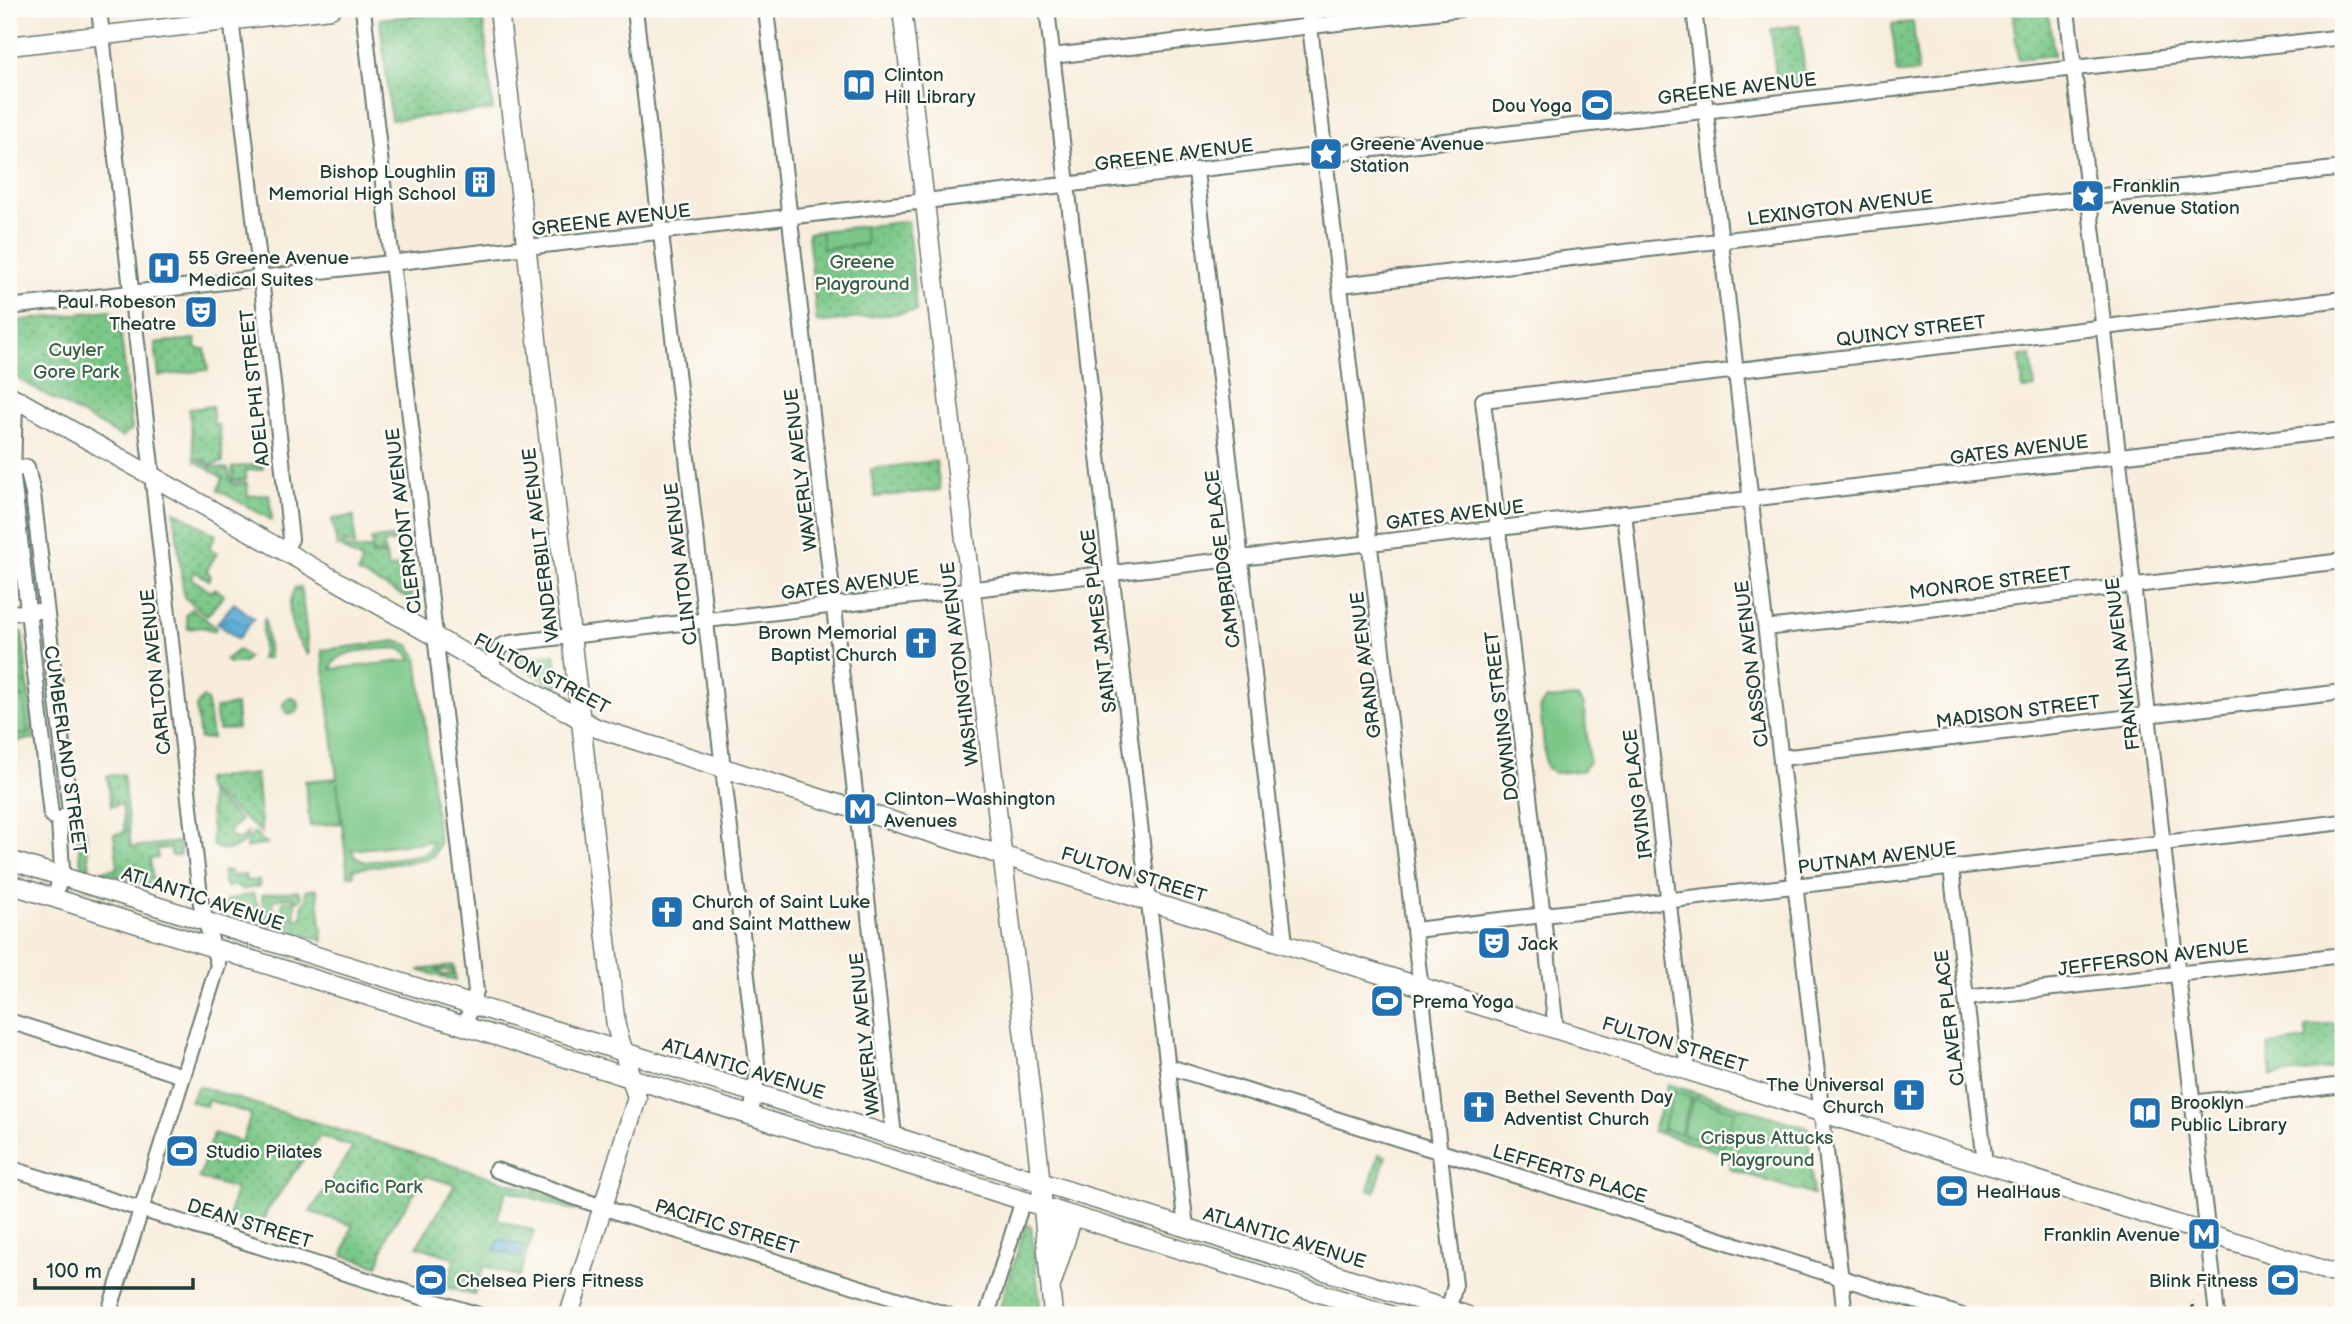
<svg xmlns="http://www.w3.org/2000/svg" width="2352" height="1324" font-family="'Balsamiq Sans',sans-serif">
  <defs>
    <pattern id="green-dots" width="8" height="8" patternUnits="userSpaceOnUse" patternTransform="scale(1.75)"><rect width="8" height="8" fill="#7ac787"/><path d="M2 2h.1M6 6h.1" fill="none" stroke="#63a36f" stroke-width="1.8" stroke-linecap="round"/></pattern>
    <pattern id="water-waves" width="16" height="10" patternUnits="userSpaceOnUse" patternTransform="scale(1.75)"><rect width="16" height="10" fill="#5caad5"/><path d="M0 5q4-4 8 0t8 0" fill="none" stroke="#4b8cae"/></pattern>
  </defs>
  <rect width="100%" height="100%" fill="#fdfcf7"/>
  <filter id="ink" filterUnits="userSpaceOnUse"><feTurbulence type="fractalNoise" baseFrequency=".0143" numOctaves="2"/><feDisplacementMap in="SourceGraphic" scale="14" xChannelSelector="R" yChannelSelector="G"/><feConvolveMatrix kernelMatrix="1 2 1 2 8 2 1 2 1" color-interpolation-filters="sRGB"/></filter>
  <filter id="wash" filterUnits="userSpaceOnUse"><feTurbulence type="fractalNoise" baseFrequency=".00686" numOctaves="4" result="noise"/><feDisplacementMap in="SourceGraphic" scale="28" xChannelSelector="R" yChannelSelector="G"/><feGaussianBlur stdDeviation="1.57" result="paint"/><feColorMatrix in="noise" values="0 0 0 0 0 0 0 0 0 0 0 0 0 0 0 0 0 1.4 0 .05"/><feComposite in="paint" operator="in"/></filter>
  <g filter="url(#wash)">
    <rect width="100%" height="100%" fill="#f8eddc"/>
    <!-- green -->
    <g fill="url(#green-dots)" stroke="#4c825e" stroke-width="2">
      <path d="M482,9l11,101 -102,10 -11,-101z"/>
      <path d="M2012,9h36l6,46 -36,4z"/>
      <path d="M1913,22l5,50 -21,1 -5,-49z"/>
      <path d="M1799,25l7,58 -29,4 -6,-58z"/>
      <path d="M908,221l8,90 -99,12 -9,-90z"/>
      <path d="M109,310l10,9 13,110 -10,8 -113,-63v-52z"/>
      <path d="M195,339l2,10h8l3,21 -49,6 -4,-33z"/>
      <path d="M2031,355l4,33 -12,2 -3,-34z"/>
      <path d="M212,406l2,19h5l4,37 -11,3 -12,-7 -5,4 -6,-53z"/>
      <path d="M200,460l12,7 16,2 4,15 15,-1 1,13 21,-2 3,26 -54,-30 5,-12 -25,-15z"/>
      <path d="M936,461l4,29 -65,7 -4,-28z"/>
      <path d="M263,464v5l-18,2 1,9 -13,1 -1,-14z"/>
      <path d="M174,510l42,25 -7,13 8,5 -10,17 4,7 -2,3 -14,-8 -4,6 20,14 4,-4 9,7 -17,21 -23,-19z"/>
      <path d="M354,516l1,30 -15,-5 -3,5 -5,-27z"/>
      <path d="M404,536l1,5 -21,2 1,10 -12,1 -2,-15z"/>
      <path d="M342,544l8,5h21l1,7 14,-1 2,13 20,-2 4,34 -54,-27 4,-12 -22,-14z"/>
      <path d="M301,587l8,67 -1,1c-15,-17 -25,-47 -13,-67z"/>
      <path d="M192,608l24,20 -2,3 -11,-4 -15,2 -2,-14z"/>
      <path d="M265,618l4,40 -8,1c5,-12 -2,-27 4,-41z"/>
      <path d="M9,630l13,2 12,107 -25,3z"/>
      <path d="M238,650l10,7 -4,6h-15l-4,-3z"/>
      <path d="M555,654l4,35 -45,-26 2,-5z"/>
      <path d="M203,697l4,3 5,38 -12,1 -4,-32z"/>
      <circle cx="291" cy="706" r="8"/>
      <path d="M236,705l2,23 -20,2 -3,-22z"/>
      <path d="M123,774l8,73 48,-5 1,13 -8,1 -2,-8 -13,1 1,9 -8,1 4,28 -55,-16 19,-3 -4,-34 11,-2 -3,-28 -11,2 -4,-30z"/>
      <path d="M256,774l6,59 -56,-45 -1,-9z"/>
      <path d="M209,793l32,28 -11,9 2,8 9,1 7,-7 -1,6c-9,11 -21,16 -34,8z"/>
      <path d="M85,829l5,39 -9,-3 -4,-35z"/>
      <path d="M254,832l13,12 -21,4v-4z"/>
      <path d="M223,871h7l1,5 14,-1 1,6 13,-1 1,6 -18,4 -8,-5 -7,2 -4,-6z"/>
      <path d="M317,889l6,52 -59,-19 -1,-7h-5v5l-35,-11 4,-9 26,-6c5,19 21,26 39,29l11,-7 -1,-11 5,-6 -2,-8z"/>
      <path d="M298,891l4,6 -3,4 -9,-4 -16,3 -1,5 4,9c-11,-2 -15,-8 -15,-19z"/>
      <path d="M285,901h10v18l-12,-1 -1,-16z"/>
      <path d="M454,965l1,6 -18,-1 7,5 11,-2 1,8 -38,-11z"/>
      <path d="M2343,1022v45l-72,9 -3,-31 39,-5 -2,-13z"/>
      <path d="M1668,1084l140,44 5,67 -84,-26 3,-13 -79,-25z"/>
      <path d="M198,1086l379,118 -1,7 -69,-21 -10,29 37,12 -15,46 -35,-11 -10,29 -28,-8 9,-29 -38,-12 38,-61 -29,-9 -37,55 -11,35 -35,-11 9,-30 -42,-13 43,-65 -33,-11 -53,75 -6,18 -28,-9 -4,-5 7,-26 -37,-11 14,-45 29,9 9,-28 -43,-14 -2,6 -16,-5z"/>
      <path d="M1379,1154l7,2 -11,36 -7,-2z"/>
      <path d="M1021,1224l10,2 10,87 -40,2 -1,-8 24,-77z"/>
    </g>
    <!-- pitch -->
    <g fill="#7ac787" stroke="#4c825e" stroke-width="2" fill-rule="evenodd">
      <path d="M864,226l2,18 -43,5 -2,-18z"/>
      <path d="M396,641l13,4 8,11 22,187 -5,12 -8,5 -73,9 1,6 -6,1 -11,-94 4,41 -31,3 -5,-45 32,-3 -15,-128zM398,648l8,4 6,8 -81,9c5,-22 48,-19 67,-21zM432,841l-3,9 -8,5 -56,7 -9,-4 -5,-8z"/>
      <path d="M23,696l5,38 -14,1 -4,-37z"/>
      <path d="M1577,697l7,8 5,57 -7,9 -28,2 -8,-6 -6,-61 7,-7z"/>
      <path d="M1674,1092l17,5 -11,37 -17,-5z"/>
      <path d="M1694,1098l41,13 -12,36 -41,-13z"/>
    </g>
    <!-- water -->
    <g fill="url(#water-waves)" stroke="#3e7484" stroke-width="2">
      <path d="M234,603l20,16 -16,20 -21,-16z"/>
      <path d="M499,1239l25,7 -3,12 -26,-8z"/>
    </g>
  </g>
  <g filter="url(#ink)">
    <g fill="none" stroke-linecap="round" stroke-linejoin="round">
      <defs>
        <g id="minor">
          <path d="M99,9l102,895 17,61 -110,350"/>
          <path d="M230,9l61,530 -7,13"/>
          <path d="M363,9l113,982 -11,35"/>
          <path d="M635,9l123,1062 -7,44"/>
          <path d="M766,9l128,1127"/>
          <path d="M1047,9l139,1219"/>
          <path d="M1308,9l147,1276 -8,30"/>
          <path d="M1694,9l151,1306"/>
          <path d="M2067,9l150,1306"/>
          <path d="M1052,56l408,-47"/>
          <path d="M1196,171l89,772"/>
          <path d="M1341,285l1002,-117"/>
          <path d="M9,307l2334,-270"/>
          <path d="M15,398l-2,79 38,338 8,6 3,49 -7,28"/>
          <path d="M14,469l13,-2 6,27 37,318 -11,9"/>
          <path d="M1624,513l64,557"/>
          <path d="M9,613l30,-2"/>
          <path d="M1766,628l577,-67"/>
          <path d="M488,669l13,-23 9,-3 1833,-213"/>
          <path d="M1781,758l562,-66"/>
          <path d="M1951,868l34,295"/>
          <path d="M1415,930l928,-108"/>
          <path d="M1966,998l377,-43"/>
          <path d="M9,1021l174,55"/>
          <path d="M1556,1029l-73,-629 860,-101"/>
          <path d="M1170,1067l790,248"/>
          <path d="M2192,1103l151,-18"/>
          <path d="M9,1168l470,147"/>
          <path d="M496,1170l124,43 328,102"/>
          <path d="M1052,1220l15,5 -10,28 -1,-1z"/>
          <path d="M987,1315l36,-115"/>
        </g>
        <g id="major">
          <path d="M499,9l117,1017 21,72 -68,217"/>
          <path d="M902,9l136,1146 15,160"/>
          <path d="M9,46l322,-37"/>
          <path d="M9,395l587,333 1587,498"/>
          <path d="M9,860l1457,455"/>
          <path d="M9,884l1381,431"/>
          <path d="M2188,1227l155,49"/>
          <path d="M1052,1283l21,-67"/>
        </g>
      </defs>
      <!-- minor casing -->
      <use href="#minor" stroke="#6b7b6f" stroke-width="18"/>
      <!-- major casing -->
      <use href="#major" stroke="#6b7b6f" stroke-width="21"/>
      <!-- minor -->
      <use href="#minor" stroke="#fff" stroke-width="14"/>
      <!-- major -->
      <use href="#major" stroke="#fff" stroke-width="18"/>
      <!-- rail -->
      <path stroke="#1f3d34" stroke-width="3.5" stroke-dasharray="10 5" stroke-linecap="butt" d="M2192,1315l1,-15"/>
    </g>
  </g>
  <!-- icons -->
  <defs>
    <symbol id="library-square" viewBox="-11 -11 22 22"><rect x="-9" y="-9" width="18" height="18" rx="4" fill="#1f6fb2" stroke="#fdfcf7"/><path d="M-6-4Q-3-5.5-.7-3.5V5Q-3 3-6 4ZM6-4Q3-5.5 .7-3.5V5Q3 3 6 4Z" fill="#fff"/></symbol>
    <symbol id="stadium-square" viewBox="-11 -11 22 22"><rect x="-9" y="-9" width="18" height="18" rx="4" fill="#1f6fb2" stroke="#fdfcf7"/><path d="M0-5a6.5 5 0 1 0 0 10a6.5 5 0 1 0 0-10ZM-3.5-1.8h7v3.6h-7Z" fill="#fff"/></symbol>
    <symbol id="sight-square" viewBox="-11 -11 22 22"><rect x="-9" y="-9" width="18" height="18" rx="4" fill="#1f6fb2" stroke="#fdfcf7"/><path d="M0-6L1.8-2.2L6-1.7L2.9 1.2L3.7 5.4L0 3.3L-3.7 5.4L-2.9 1.2L-6-1.7L-1.8-2.2Z" fill="#fff"/></symbol>
    <symbol id="building-square" viewBox="-11 -11 22 22"><rect x="-9" y="-9" width="18" height="18" rx="4" fill="#1f6fb2" stroke="#fdfcf7"/><path d="M-4-6H4V6H1V3H-1V6H-4ZM-2.5-4.3h1.7v1.8h-1.7ZM.8-4.3h1.7v1.8H.8ZM-2.5-1h1.7V.8h-1.7ZM.8-1h1.7V.8H.8Z" fill="#fff"/></symbol>
    <symbol id="hospital-square" viewBox="-11 -11 22 22"><rect x="-9" y="-9" width="18" height="18" rx="4" fill="#1f6fb2" stroke="#fdfcf7"/><path d="M-5-5h3v3.5h4V-5h3V5h-3V1.5h-4V5h-3Z" fill="#fff"/></symbol>
    <symbol id="theatre-square" viewBox="-11 -11 22 22"><rect x="-9" y="-9" width="18" height="18" rx="4" fill="#1f6fb2" stroke="#fdfcf7"/><path d="M-5-5.5Q0-4 5-5.5V0Q5 5 0 6Q-5 5-5 0ZM-3.3-2.5H-1v1.5H-3.3ZM1-2.5H3.3v1.5H1ZM-2.8 1Q0 5.5 2.8 1Z" fill="#fff"/></symbol>
    <symbol id="church-square" viewBox="-11 -11 22 22"><rect x="-9" y="-9" width="18" height="18" rx="4" fill="#1f6fb2" stroke="#fdfcf7"/><path d="M-1.2-6h2.4v3.5h3.3v2.4h-3.3V6h-2.4V-.1h-3.3v-2.4h3.3Z" fill="#fff"/></symbol>
    <symbol id="metro-square" viewBox="-11 -11 22 22"><rect x="-9" y="-9" width="18" height="18" rx="4" fill="#1f6fb2" stroke="#fdfcf7"/><path d="M-5.5 5V-5H-3L0 0L3-5H5.5V5H3V-.5L0 4L-3-.5V5Z" fill="#fff"/></symbol>
  </defs>
  <g fill-rule="evenodd">
    <use href="#library-square" x="840" y="66" width="38" height="38"/>
    <use href="#stadium-square" x="1578" y="86" width="38" height="38"/>
    <use href="#sight-square" x="1307" y="135" width="38" height="38"/>
    <use href="#building-square" x="461" y="163" width="38" height="38"/>
    <use href="#sight-square" x="2069" y="177" width="38" height="38"/>
    <use href="#hospital-square" x="145" y="249" width="38" height="38"/>
    <use href="#theatre-square" x="182" y="293" width="38" height="38"/>
    <use href="#church-square" x="902" y="624" width="38" height="38"/>
    <use href="#metro-square" x="841" y="790" width="38" height="38"/>
    <use href="#church-square" x="648" y="893" width="38" height="38"/>
    <use href="#theatre-square" x="1475" y="924" width="38" height="38"/>
    <use href="#stadium-square" x="1368" y="982" width="38" height="38"/>
    <use href="#church-square" x="1890" y="1076" width="38" height="38"/>
    <use href="#church-square" x="1460" y="1088" width="38" height="38"/>
    <use href="#library-square" x="2126" y="1094" width="38" height="38"/>
    <use href="#stadium-square" x="163" y="1132" width="38" height="38"/>
    <use href="#stadium-square" x="1933" y="1172" width="38" height="38"/>
    <use href="#metro-square" x="2185" y="1215" width="38" height="38"/>
    <use href="#stadium-square" x="412" y="1261" width="38" height="38"/>
    <use href="#stadium-square" x="2264" y="1261" width="38" height="38"/>
  </g>
  <g text-anchor="middle" stroke-width="5" stroke-linejoin="round" paint-order="stroke">
    <!-- poi labels -->
    <g font-size="19" fill="#1f3d34" stroke="#fdfcf7" text-anchor="start">
      <text x="884" y="81">Clinton<tspan x="884" dy="22">Hill Library</tspan></text>
      <text x="1572" y="112" text-anchor="end">Dou Yoga</text>
      <text x="1350" y="150">Greene Avenue<tspan x="1350" dy="22">Station</tspan></text>
      <text x="456" y="178" text-anchor="end">Bishop Loughlin<tspan x="456" dy="22">Memorial High School</tspan></text>
      <text x="2112" y="192">Franklin<tspan x="2112" dy="22">Avenue Station</tspan></text>
      <text x="188" y="264">55 Greene Avenue<tspan x="188" dy="22">Medical Suites</tspan></text>
      <text x="176" y="308" text-anchor="end">Paul Robeson<tspan x="176" dy="22">Theatre</tspan></text>
      <text x="897" y="639" text-anchor="end">Brown Memorial<tspan x="897" dy="22">Baptist Church</tspan></text>
      <text x="884" y="805">Clinton–Washington<tspan x="884" dy="22">Avenues</tspan></text>
      <text x="692" y="908">Church of Saint Luke<tspan x="692" dy="22">and Saint Matthew</tspan></text>
      <text x="1518" y="950">Jack</text>
      <text x="1412" y="1008">Prema Yoga</text>
      <text x="1884" y="1091" text-anchor="end">The Universal<tspan x="1884" dy="22">Church</tspan></text>
      <text x="1504" y="1103">Bethel Seventh Day<tspan x="1504" dy="22">Adventist Church</tspan></text>
      <text x="2170" y="1109">Brooklyn<tspan x="2170" dy="22">Public Library</tspan></text>
      <text x="206" y="1158">Studio Pilates</text>
      <text x="1976" y="1198">HealHaus</text>
      <text x="2180" y="1241" text-anchor="end">Franklin Avenue</text>
      <text x="456" y="1287">Chelsea Piers Fitness</text>
      <text x="2258" y="1287" text-anchor="end">Blink Fitness</text>
    </g>
    <!-- street labels -->
    <g font-size="19" fill="#1f3d34" stroke="#fdfcf7">
      <text transform="translate(1737 88) rotate(-7)" y="7">GREENE AVENUE</text>
      <text transform="translate(1174 154) rotate(-7)" y="7">GREENE AVENUE</text>
      <text transform="translate(1840 207) rotate(-7)" y="7">LEXINGTON AVENUE</text>
      <text transform="translate(611 219) rotate(-7)" y="7">GREENE AVENUE</text>
      <text transform="translate(1911 330) rotate(-7)" y="7">QUINCY STREET</text>
      <text transform="translate(254 388) rotate(-96)" y="7">ADELPHI STREET</text>
      <text transform="translate(2019 449) rotate(-7)" y="7">GATES AVENUE</text>
      <text transform="translate(800 470) rotate(-97)" y="7">WAVERLY AVENUE</text>
      <text transform="translate(1455 514) rotate(-7)" y="7">GATES AVENUE</text>
      <text transform="translate(403 521) rotate(-97)" y="7">CLERMONT AVENUE</text>
      <text transform="translate(540 545) rotate(-97)" y="7">VANDERBILT AVENUE</text>
      <text transform="translate(1222 559) rotate(-97)" y="7">CAMBRIDGE PLACE</text>
      <text transform="translate(680 564) rotate(-97)" y="7">CLINTON AVENUE</text>
      <text transform="translate(1990 582) rotate(-7)" y="7">MONROE STREET</text>
      <text transform="translate(850 584) rotate(-7)" y="7">GATES AVENUE</text>
      <text transform="translate(1098 621) rotate(-97)" y="7">SAINT JAMES PLACE</text>
      <text transform="translate(959 664) rotate(-97)" y="7">WASHINGTON AVENUE</text>
      <text transform="translate(1751 664) rotate(-97)" y="7">CLASSON AVENUE</text>
      <text transform="translate(2122 664) rotate(-97)" y="7">FRANKLIN AVENUE</text>
      <text transform="translate(1365 665) rotate(-97)" y="7">GRAND AVENUE</text>
      <text transform="translate(155 672) rotate(-96)" y="7">CARLTON AVENUE</text>
      <text transform="translate(542 673) rotate(28)" y="7">FULTON STREET</text>
      <text transform="translate(2018 711) rotate(-7)" y="7">MADISON STREET</text>
      <text transform="translate(1501 716) rotate(-97)" y="7">DOWNING STREET</text>
      <text transform="translate(66 750) rotate(82)" y="7">CUMBERLAND STREET</text>
      <text transform="translate(1637 794) rotate(-97)" y="7">IRVING PLACE</text>
      <text transform="translate(1877 857) rotate(-7)" y="7">PUTNAM AVENUE</text>
      <text transform="translate(1134 874) rotate(17)" y="7">FULTON STREET</text>
      <text transform="translate(203 898) rotate(18)" y="7">ATLANTIC AVENUE</text>
      <text transform="translate(2153 957) rotate(-7)" y="7">JEFFERSON AVENUE</text>
      <text transform="translate(1949 1018) rotate(-97)" y="7">CLAVER PLACE</text>
      <text transform="translate(864 1034) rotate(-96)" y="7">WAVERLY AVENUE</text>
      <text transform="translate(1675 1044) rotate(17)" y="7">FULTON STREET</text>
      <text transform="translate(744 1068) rotate(17)" y="7">ATLANTIC AVENUE</text>
      <text transform="translate(1570 1173) rotate(17)" y="7">LEFFERTS PLACE</text>
      <text transform="translate(250 1223) rotate(17)" y="7">DEAN STREET</text>
      <text transform="translate(727 1226) rotate(17)" y="7">PACIFIC STREET</text>
      <text transform="translate(1285 1237) rotate(17)" y="7">ATLANTIC AVENUE</text>
    </g>
    <!-- park labels -->
    <g font-size="19" fill="#366049" stroke="#fdfcf7">
      <text x="862" y="268">Greene<tspan x="862" dy="22">Playground</tspan></text>
      <text x="76" y="356">Cuyler<tspan x="76" dy="22">Gore Park</tspan></text>
      <text x="1767" y="1144">Crispus Attucks<tspan x="1767" dy="22">Playground</tspan></text>
      <text x="373" y="1193">Pacific Park</text>
    </g>
  </g>
  <!-- margin -->
  <rect width="2352" height="1324" fill="none" stroke="#fdfcf7" stroke-width="35"/>
  <!-- scale -->
  <path d="M35 1278v10h158v-10" fill="none" stroke="#1f3d34" stroke-width="3.5"/>
  <text x="46" y="1278" font-size="21" fill="#1f3d34" stroke="#fdfcf7" stroke-width="5" paint-order="stroke">100 m</text>
</svg>
